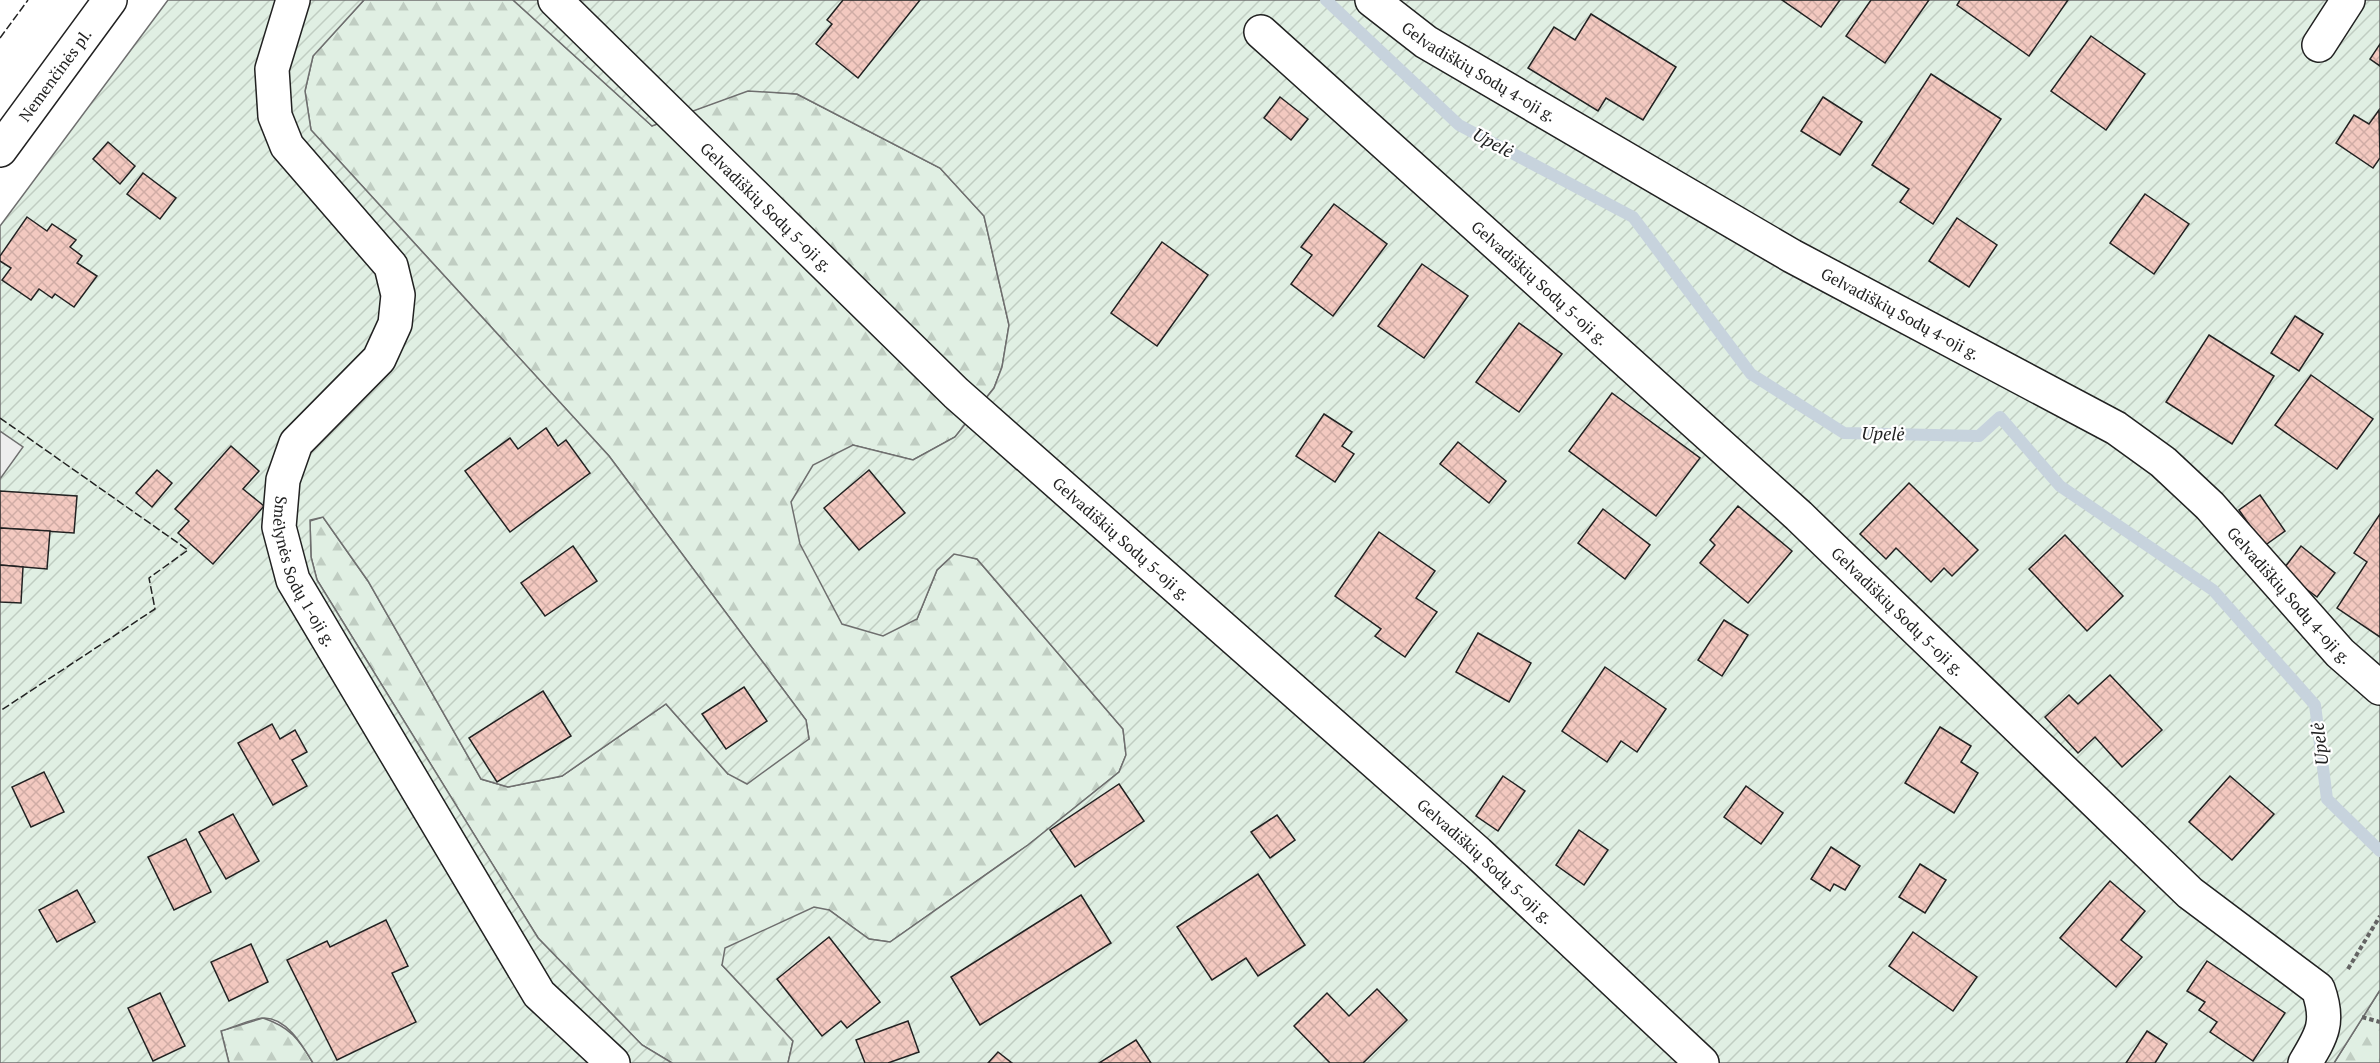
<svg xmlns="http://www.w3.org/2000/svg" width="2380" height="1063" font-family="'PT Serif',serif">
  <defs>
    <pattern id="forest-firs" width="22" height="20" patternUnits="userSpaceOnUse" patternTransform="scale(1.5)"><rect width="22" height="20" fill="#e0efe3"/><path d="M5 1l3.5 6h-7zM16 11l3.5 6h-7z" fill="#c0cdc2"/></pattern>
    <pattern id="garden-furrows" width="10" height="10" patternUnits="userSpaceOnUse" patternTransform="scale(1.5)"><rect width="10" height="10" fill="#e0efe3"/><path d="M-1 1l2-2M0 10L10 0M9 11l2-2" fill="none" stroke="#c0cdc2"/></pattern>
    <pattern id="building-cross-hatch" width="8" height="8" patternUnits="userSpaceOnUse" patternTransform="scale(1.5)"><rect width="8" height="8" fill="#f3c9c0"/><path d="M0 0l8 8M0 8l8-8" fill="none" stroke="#d0aca5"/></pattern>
  </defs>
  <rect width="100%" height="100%" fill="#fff"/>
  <!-- forest -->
  <g fill="url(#forest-firs)" stroke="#6f6f6f" stroke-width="1.5">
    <path d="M364,0h149l139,126 96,-36 49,4 143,74 44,48 25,109 -7,42 -8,21 -39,49 -42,23 -60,-15 64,174 20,-49 18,-17 22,6 146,170 3,26 -7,17 -91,73 -138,97 -21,-3 -40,-29 -107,55 71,76 -5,22h-116l-30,-18 -104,-107 -221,-358 -6,-23 -1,-36 13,-4 45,64 113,198 27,8 54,-11 104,-72 62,70 81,-35 -3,-19 -197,-264 -298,-326 -6,-39 8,-35z"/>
    <path d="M2380,990v73h-46z"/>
    <path d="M263,1018c27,9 36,21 50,45h-84l-8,-32z"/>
  </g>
  <!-- garden -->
  <g fill="url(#garden-furrows)" stroke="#6f6f6f" stroke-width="1.5">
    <path d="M168,0h196l-51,56 -8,35 6,39 298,326 197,264 3,19 -62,45 -19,-10 -62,-70 -104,72 -54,11 -27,-8 -113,-198 -45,-64 -13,3 1,37 6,23 221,358 104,107 30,18h-359c-10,-17 -27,-47 -51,-45 -13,2 -28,9 -41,13l8,32h-229v-837z"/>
    <path d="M513,0h1867v990l-46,73h-1546l5,-22 -71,-76 3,-17 89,-41 15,3 40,29 21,3 138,-97 91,-73 7,-17 -3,-26 -146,-170 -23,-5 -17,16 -20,49 -34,17 -41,-12 -42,-80 -9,-42 22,-37 40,-20 60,15 42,-23 39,-49 8,-21 7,-42 -25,-109 -44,-48 -143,-74 -49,-3 -96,35z"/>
  </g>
  <!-- parking -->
  <path fill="#ededed" stroke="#6f6f6f" stroke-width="1.5" d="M0,431l23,16 -23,32z"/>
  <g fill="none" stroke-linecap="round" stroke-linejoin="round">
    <!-- stream -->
    <path stroke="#c7d3dd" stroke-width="12" d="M1326,0l133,125 174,92 118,157 93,59 135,3 21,-19 60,69 153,104 102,115 12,94 53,52"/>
  </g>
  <!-- building -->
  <g fill="url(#building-cross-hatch)" stroke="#222" stroke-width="1.5">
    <path d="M843,0h77l-62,78 -42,-34 16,-20 -5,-4z"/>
    <path d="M1782,0h58l-19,27z"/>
    <path d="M1871,0h58l-44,63 -39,-27z"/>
    <path d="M1960,0h108l-39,56 -72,-51z"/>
    <path d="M1591,14l85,53 -33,53 -37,-22 -8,13 -70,-43 26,-41 21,13z"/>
    <path d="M2091,36l54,38 -39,56 -55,-39z"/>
    <path d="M2380,44v22l-10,-7z"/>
    <path d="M1931,74l70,45 -68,105 -33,-22 9,-13 -37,-24z"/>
    <path d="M1280,97l28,22 -17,21 -27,-22z"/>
    <path d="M1823,97l39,25 -22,33 -39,-24z"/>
    <path d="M2379,110l1,48 -7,10 -37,-25 18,-28 15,9z"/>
    <path d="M108,142l27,24 -15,18 -27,-25z"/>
    <path d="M143,173l33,25 -16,21 -33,-25z"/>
    <path d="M2145,194l44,30 -35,50 -44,-31z"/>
    <path d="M1334,204l53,40 -54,72 -42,-32 21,-29 -11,-8z"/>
    <path d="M27,217l20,14 5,-7 24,16 -6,7 12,9 -5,7 20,13 -23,31 -19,-13 -3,4 -13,-9 -8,11 -29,-20 9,-12 -11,-7v-5z"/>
    <path d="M1957,218l40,27 -28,42 -40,-26z"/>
    <path d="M1162,242l46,33 -51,71 -46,-33z"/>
    <path d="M1422,264l46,32 -44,62 -46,-32z"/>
    <path d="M2295,316l28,18 -24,37 -28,-18z"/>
    <path d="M1519,323l43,31 -43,58 -43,-30z"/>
    <path d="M2209,335l65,41 -42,68 -66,-42z"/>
    <path d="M2311,375l62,44 -36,50 -62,-44z"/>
    <path d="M1612,393l88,65 -44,58 -87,-65z"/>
    <path d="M1324,414l28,18 -10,14 12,8 -19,28 -39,-26z"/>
    <path d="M546,428l12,18 8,-6 24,33 -80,59 -45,-61 45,-33 8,11z"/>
    <path d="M1458,442l48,39 -17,22 -49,-39z"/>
    <path d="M231,446l28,25 -16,18 21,17 -51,58 -35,-31 11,-12 -14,-12z"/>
    <path d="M157,470l15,13 -20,24 -16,-14z"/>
    <path d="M869,470l36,43 -46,37 -35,-42z"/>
    <path d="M1909,483l69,67 -26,26 -8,-8 -13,14 -35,-34 -10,11 -26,-25z"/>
    <path d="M0,491l77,5 -3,37 -74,-5z"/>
    <path d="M2260,495l25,36 -21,15 -25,-36z"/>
    <path d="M1738,506l54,45 -44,52 -48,-40 15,-18 -5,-5z"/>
    <path d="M1603,509l47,36 -25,34 -47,-36z"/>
    <path d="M2380,514v123l-43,-29 30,-46 -13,-9z"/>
    <path d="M0,528l50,3 -3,38 -47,-4z"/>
    <path d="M1379,532l56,39 -19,27 21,14 -32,45 -30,-21 6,-7 -46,-33z"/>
    <path d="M2065,535l58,61 -36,35 -58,-62z"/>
    <path d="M573,546l24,35 -52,35 -24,-33z"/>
    <path d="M2301,546l34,27 -18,24 -35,-26z"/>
    <path d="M0,565l23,2 -2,36 -21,-1z"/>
    <path d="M1724,620l24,15 -26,41 -24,-16z"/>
    <path d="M1478,633l53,30 -22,39 -53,-30z"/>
    <path d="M1605,667l61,42 -29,43 -16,-11 -14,21 -45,-31z"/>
    <path d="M2110,675l52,55 -40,37 -27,-30 -17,16 -33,-36 24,-22 9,9z"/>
    <path d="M744,687l23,34 -41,28 -24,-35z"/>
    <path d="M543,691l28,45 -74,46 -28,-44z"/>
    <path d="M272,724l8,15 15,-9 12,22 -15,8 15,26 -34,19 -35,-62z"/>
    <path d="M1940,727l31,19 -10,16 17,11 -24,40 -49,-30z"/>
    <path d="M44,772l20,40 -33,15 -19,-40z"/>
    <path d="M1503,776l22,15 -27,40 -22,-15z"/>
    <path d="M2230,776l44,38 -42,46 -43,-38z"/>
    <path d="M1119,784l25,37 -69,46 -25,-37z"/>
    <path d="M1746,786l37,27 -22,31 -37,-27z"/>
    <path d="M233,814l26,47 -33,18 -27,-47z"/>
    <path d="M1277,815l18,25 -25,18 -19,-26z"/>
    <path d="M1579,830l29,20 -24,35 -28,-20z"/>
    <path d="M186,839l25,53 -37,18 -26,-53z"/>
    <path d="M1831,847l29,19 -15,24 -11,-6 -4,7 -19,-12z"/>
    <path d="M1920,864l26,16 -21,33 -26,-16z"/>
    <path d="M1258,874l47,71 -47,31 -12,-18 -34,22 -35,-53z"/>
    <path d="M2110,881l35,30 -24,29 21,17 -26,30 -56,-49z"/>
    <path d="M77,890l18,32 -38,20 -18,-32z"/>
    <path d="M1081,895l30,48 -131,82 -29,-48z"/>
    <path d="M386,920l22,46 -16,7 24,49 -79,38 -50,-100 40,-19 3,6z"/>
    <path d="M1913,932l64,45 -24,34 -64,-45z"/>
    <path d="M829,937l51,65 -33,26 -6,-7 -19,15 -45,-57z"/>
    <path d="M251,944l17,38 -39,19 -18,-39z"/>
    <path d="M2207,961l78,52 -32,48 -43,-29 7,-10 -18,-12 6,-8 -18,-11z"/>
    <path d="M1377,989l30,31 -44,43h-33l-36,-37 33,-33 22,23z"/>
    <path d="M160,993l25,53 -32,15 -25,-53z"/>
    <path d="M908,1021l11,31 -31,11h-23l-9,-23z"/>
    <path d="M2147,1031l20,13 -12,19h-29z"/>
    <path d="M1136,1040l15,23h-52z"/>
    <path d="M998,1052l14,11h-24z"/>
  </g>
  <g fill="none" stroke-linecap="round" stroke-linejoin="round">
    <defs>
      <g id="minor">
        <path id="s1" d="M293,0l-21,69 3,47 12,30 104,120 7,29 -3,29 -16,35 -83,84 -13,37 -4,47 14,53 246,414 74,69"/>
        <path id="s2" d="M555,0l401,393 522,460 224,210"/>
        <path id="s3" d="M1372,0l54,42 366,214 324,172 47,34 47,44 130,147 40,35"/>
        <path id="s4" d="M1261,32l538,484 391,377 128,96c12,33 4,46 -13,74"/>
        <path d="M2319,45l29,-45"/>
      </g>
      <g id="primary">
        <path id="s5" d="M0,150l110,-150"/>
      </g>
    </defs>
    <!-- minor casing -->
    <use href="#minor" stroke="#222" stroke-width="36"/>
    <!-- primary casing -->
    <use href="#primary" stroke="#222" stroke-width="36"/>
    <!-- path -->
    <g stroke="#646464" stroke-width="4" stroke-dasharray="4.5 3" stroke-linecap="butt">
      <path d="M2348,969l32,-53"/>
      <path d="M2362,1017l18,5"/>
    </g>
    <!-- minor -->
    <use href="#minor" stroke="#fff" stroke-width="33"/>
    <!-- primary -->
    <use href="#primary" stroke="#fff" stroke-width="33"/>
    <!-- fence -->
    <g stroke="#222" stroke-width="1.5" stroke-dasharray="8 3" stroke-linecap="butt">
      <path d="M0,38l28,-38"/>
      <path d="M0,418l188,132 -39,28 6,31 -155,102"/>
    </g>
  </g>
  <g text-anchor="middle" stroke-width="4.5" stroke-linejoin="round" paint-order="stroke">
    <!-- street labels -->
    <g font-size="16" fill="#222" stroke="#fff">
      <text dy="6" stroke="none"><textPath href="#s3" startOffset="129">Gelvadiškių Sodų 4-oji g.</textPath></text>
      <text dy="6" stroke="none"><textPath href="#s5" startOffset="93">Nemenčinės pl.</textPath></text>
      <text dy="6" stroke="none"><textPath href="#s2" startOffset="296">Gelvadiškių Sodų 5-oji g.</textPath></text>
      <text dy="6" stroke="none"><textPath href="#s4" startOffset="375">Gelvadiškių Sodų 5-oji g.</textPath></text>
      <text dy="6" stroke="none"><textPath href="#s3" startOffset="615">Gelvadiškių Sodų 4-oji g.</textPath></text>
      <text dy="6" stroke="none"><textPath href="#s2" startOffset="782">Gelvadiškių Sodų 5-oji g.</textPath></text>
      <text dy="6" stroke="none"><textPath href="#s1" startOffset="662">Smėlynės Sodų 1-oji g.</textPath></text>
      <text dy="6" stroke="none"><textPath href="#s3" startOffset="1101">Gelvadiškių Sodų 4-oji g.</textPath></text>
      <text dy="6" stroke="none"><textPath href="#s4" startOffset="861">Gelvadiškių Sodų 5-oji g.</textPath></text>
      <text dy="6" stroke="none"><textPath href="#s2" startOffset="1268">Gelvadiškių Sodų 5-oji g.</textPath></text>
    </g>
    <!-- water labels -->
    <g font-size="18" font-style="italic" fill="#222" stroke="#fff">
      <text transform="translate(1493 143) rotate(28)" y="6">Upelė</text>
      <text transform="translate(1883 434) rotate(1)" y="6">Upelė</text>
      <text transform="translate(2320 744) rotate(-97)" y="6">Upelė</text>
    </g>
  </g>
</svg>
